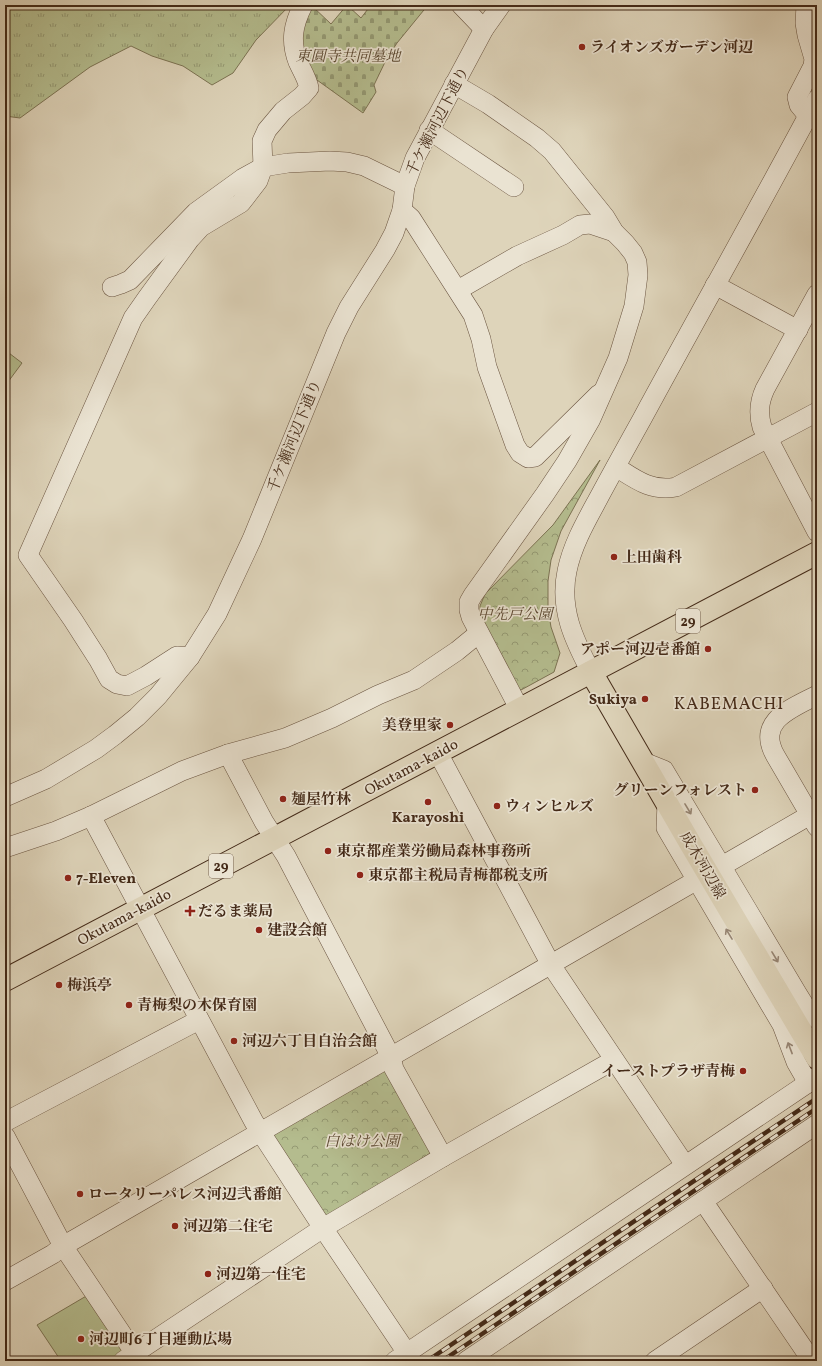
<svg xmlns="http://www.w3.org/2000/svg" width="822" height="1366" font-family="Vollkorn,'Noto Serif JP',serif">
  <defs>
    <pattern id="grass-tufts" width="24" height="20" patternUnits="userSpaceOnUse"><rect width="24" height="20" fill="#b4bc8e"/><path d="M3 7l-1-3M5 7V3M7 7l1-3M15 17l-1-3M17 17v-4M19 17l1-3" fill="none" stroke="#949973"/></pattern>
    <pattern id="cemetery-stones" width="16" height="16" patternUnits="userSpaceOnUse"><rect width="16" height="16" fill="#b4bc8e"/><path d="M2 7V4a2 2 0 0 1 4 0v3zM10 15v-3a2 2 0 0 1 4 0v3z" fill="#949973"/></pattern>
    <pattern id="park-crowns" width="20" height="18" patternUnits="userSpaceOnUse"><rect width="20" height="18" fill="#b4bc8e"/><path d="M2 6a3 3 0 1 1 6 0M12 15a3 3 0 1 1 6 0" fill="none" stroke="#949973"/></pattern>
  </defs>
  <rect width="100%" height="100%" fill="#ded4ba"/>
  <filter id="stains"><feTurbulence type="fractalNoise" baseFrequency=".005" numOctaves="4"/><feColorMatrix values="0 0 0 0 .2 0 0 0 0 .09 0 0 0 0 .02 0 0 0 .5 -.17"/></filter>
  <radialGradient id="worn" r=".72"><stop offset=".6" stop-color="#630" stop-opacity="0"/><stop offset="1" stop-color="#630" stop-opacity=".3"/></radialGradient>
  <!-- grass -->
  <path fill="url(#grass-tufts)" stroke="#7c7353" d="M5,5h285l-34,35 -23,33 -21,12 -29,-19 -31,-10 -21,-10 -41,21 -70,51 -15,-2z"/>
  <!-- cemetery -->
  <path fill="url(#cemetery-stones)" stroke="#7c7353" d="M311,5l20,19 16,-19 14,13 10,-13h57l-31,38 -11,17 -12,25 2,7 -13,21 -53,-38 -13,-30z"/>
  <!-- park -->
  <g fill="url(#park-crowns)" stroke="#7c7353">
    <path d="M600,460l-39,71 -10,29 -3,21v28l3,18 9,26 -6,19 -33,18 -5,-2 -36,-72v-10l5,-12 68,-69z"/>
    <path d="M383,1071l6,2 43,79 -103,65 -6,-1 -50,-81z"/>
  </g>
  <!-- pitch -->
  <g fill="#b4bc8e" stroke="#7c7353">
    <path d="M5,350l17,13 -17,23z"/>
    <path d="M88,1295l36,57 -14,9h-49l-24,-36z"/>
  </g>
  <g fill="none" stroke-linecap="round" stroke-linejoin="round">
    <defs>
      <g id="minor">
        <path d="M461,5l23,24"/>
        <path d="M806,5l-1,18 2,12 7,24 -1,7 -16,31 2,8 9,11"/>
        <path d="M454,84l34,20 49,34 15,13 53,66 9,15 11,11 8,10 4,9 1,13 -4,31 -16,52 -27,61 -24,42 -22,33 -72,101 -4,7v8l2,7 49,93"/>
        <path d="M429,130l85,57"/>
        <path d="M402,210l9,8 62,97 8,24 6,28 28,78 5,8 8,5 7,-1 64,-63"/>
        <path d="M715,285l83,45"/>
        <path d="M112,287l9,-3 9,-4 66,-68 47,-34 20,-11 25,-4 42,-2 17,1 17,4 41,20"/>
        <path d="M458,290l59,-34 46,-21 17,-10 10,-1 24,8"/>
        <path d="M817,294l-52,95c-6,13 -7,24 -3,38l55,105"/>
        <path d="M616,467c19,12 35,25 60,20l141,-75"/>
        <path d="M190,657l-13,-1 -31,20 -19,10 -10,-2 -8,-5 -11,-20 -25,-39 -45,-65 105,-237 14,-20 43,-59 11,-12 40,-24 17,-22 5,-14 -1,-26 5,-11 16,-19 19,-15 7,-8c-2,-10 -7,-17 -11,-26 -8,-21 -5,-37 5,-57"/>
        <path d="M591,672c-17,-32 -32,-63 -24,-101 5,-25 18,-48 30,-70 15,-28 30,-55 45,-82 58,-107 118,-213 175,-320"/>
        <path d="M817,695c-24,13 -61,25 -42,60l42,72"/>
        <path d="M438,753l113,212 134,200"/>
        <path d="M228,754l36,68 22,34 105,201 3,12 49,88"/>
        <path d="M644,762l20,8 133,223 13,21 7,5"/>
        <path d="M5,797l41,-18 50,-30 19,-14 22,-18 21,-21 32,-39 27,-43 35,-75 84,-206 13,-26 36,-57 9,-17 8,-23 3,-24 10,-28 69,-129 17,-24"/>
        <path d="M667,802l-1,26 116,197 14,37 12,21"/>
        <path d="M91,816l163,306 69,106 84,125"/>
        <path d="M5,848l51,-17 35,-15 91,-45 46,-17 57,-16 47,-20 46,-23 36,-15 43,-29 22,-18"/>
        <path d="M722,866l88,-51"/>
        <path d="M5,1122l194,-102"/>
        <path d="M5,1136l58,110 77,115"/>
        <path d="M703,1201l109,160"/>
        <path d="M5,1281l48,-27 10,-8 634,-366"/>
        <path d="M123,1361l200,-133 120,-71 171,-97"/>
        <path d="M395,1361l422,-284"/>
        <path d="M466,1361l351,-237"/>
        <path d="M655,1361l108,-73"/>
      </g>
      <g id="major">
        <path d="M591,672l99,171 127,215"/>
        <path d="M5,980l812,-427"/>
      </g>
    </defs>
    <!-- minor casing -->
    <use href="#minor" stroke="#6a5440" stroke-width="20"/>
    <!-- major casing -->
    <use href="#major" stroke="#442a18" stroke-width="24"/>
    <!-- minor -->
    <use href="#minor" stroke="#eae3d2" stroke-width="19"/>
    <!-- major -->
    <use href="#major" stroke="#ded4ba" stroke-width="22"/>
    <defs>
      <g id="rail">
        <path d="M427,1361l390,-263"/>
        <path d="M442,1361l375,-253"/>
      </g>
    </defs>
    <!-- rail casing -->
    <use href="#rail" stroke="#442a18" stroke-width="4.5"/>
    <!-- rail -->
    <use href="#rail" stroke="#eae3d2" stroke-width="3" stroke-dasharray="9" stroke-linecap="butt"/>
  </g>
  <!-- one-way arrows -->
  <defs><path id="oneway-shaft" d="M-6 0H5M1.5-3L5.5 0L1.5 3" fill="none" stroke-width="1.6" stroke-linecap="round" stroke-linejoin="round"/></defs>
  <g stroke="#978675">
    <use href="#oneway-shaft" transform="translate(688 809) rotate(59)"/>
    <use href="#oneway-shaft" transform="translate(729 934) rotate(-121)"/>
    <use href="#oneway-shaft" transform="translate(775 957) rotate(59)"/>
    <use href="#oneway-shaft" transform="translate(790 1048) rotate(-111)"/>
  </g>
  <!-- markers -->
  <g fill="#8f2418" stroke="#eae3d2" stroke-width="1.5">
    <circle cx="582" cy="47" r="4"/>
    <circle cx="614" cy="557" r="4"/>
    <circle cx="708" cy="649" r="4"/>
    <circle cx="645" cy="699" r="4"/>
    <circle cx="450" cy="725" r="4"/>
    <circle cx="755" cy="790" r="4"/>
    <circle cx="283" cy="799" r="4"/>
    <circle cx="428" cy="802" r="4"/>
    <circle cx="497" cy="806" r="4"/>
    <circle cx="328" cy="851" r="4"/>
    <circle cx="360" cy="875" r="4"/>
    <circle cx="68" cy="878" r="4"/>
    <path d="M188 905h4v4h4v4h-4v4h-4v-4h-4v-4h4z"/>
    <circle cx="259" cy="930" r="4"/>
    <circle cx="59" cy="985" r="4"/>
    <circle cx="129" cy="1005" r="4"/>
    <circle cx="234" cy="1041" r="4"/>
    <circle cx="743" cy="1071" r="4"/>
    <circle cx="80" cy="1194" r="4"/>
    <circle cx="175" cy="1226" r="4"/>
    <circle cx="208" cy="1274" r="4"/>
    <circle cx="81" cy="1339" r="4"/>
  </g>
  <g text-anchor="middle" stroke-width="3.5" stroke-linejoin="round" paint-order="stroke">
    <!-- shield labels -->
    <g fill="#eae3d2" stroke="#766250" stroke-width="1">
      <rect x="676" y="609" width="24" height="24" rx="3"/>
      <rect x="209" y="854" width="24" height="24" rx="3"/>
    </g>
    <g font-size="14" font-weight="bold" fill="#442a18">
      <text x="688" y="626">29</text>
      <text x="221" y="871">29</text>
    </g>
    <!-- poi labels -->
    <g font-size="15" font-weight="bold" fill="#442a18" stroke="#eae3d2" text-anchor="start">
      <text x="590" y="52">ライオンズガーデン河辺</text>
      <text x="622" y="562">上田歯科</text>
      <text x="700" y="654" text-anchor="end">アポー河辺壱番館</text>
      <text x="637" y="704" text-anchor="end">Sukiya</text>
      <text x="442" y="730" text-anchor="end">美登里家</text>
      <text x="747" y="795" text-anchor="end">グリーンフォレスト</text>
      <text x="291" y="804">麺屋竹林</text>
      <text x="505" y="811">ウィンヒルズ</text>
      <text x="428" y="822" text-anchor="middle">Karayoshi</text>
      <text x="336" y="856">東京都産業労働局森林事務所</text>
      <text x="368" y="880">東京都主税局青梅都税支所</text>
      <text x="76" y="883">7-Eleven</text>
      <text x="198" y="916">だるま薬局</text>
      <text x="267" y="935">建設会館</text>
      <text x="67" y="990">梅浜亭</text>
      <text x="137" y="1010">青梅梨の木保育園</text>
      <text x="242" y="1046">河辺六丁目自治会館</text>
      <text x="735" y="1076" text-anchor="end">イーストプラザ青梅</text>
      <text x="88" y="1199">ロータリーパレス河辺弐番館</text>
      <text x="183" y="1231">河辺第二住宅</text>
      <text x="216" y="1279">河辺第一住宅</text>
      <text x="89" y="1344">河辺町6丁目運動広場</text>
    </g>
    <!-- park labels -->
    <g font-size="15" font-style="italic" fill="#5a4730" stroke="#eae3d2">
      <text x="348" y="61">東圓寺共同墓地</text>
      <text x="515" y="619">中先戸公園</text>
      <text x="362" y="1146">白はけ公園</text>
    </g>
    <!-- street labels -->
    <g font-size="15" fill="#442a18" stroke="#eae3d2">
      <text transform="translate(437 121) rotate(-63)" y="5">千ケ瀬河辺下通り</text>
      <text transform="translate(294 436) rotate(-68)" y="5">千ケ瀬河辺下通り</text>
      <text transform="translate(411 767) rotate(-28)" y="5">Okutama-kaido</text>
      <text transform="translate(703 865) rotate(60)" y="5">成木河辺線</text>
      <text transform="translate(124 917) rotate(-28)" y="5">Okutama-kaido</text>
    </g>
    <!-- quarter labels -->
    <g font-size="17" letter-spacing="1" fill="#442a18" stroke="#eae3d2">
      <text x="729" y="709">KABEMACHI</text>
    </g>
  </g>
  <!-- margin -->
  <rect width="822" height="1366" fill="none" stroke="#ded4ba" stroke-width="20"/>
  <rect x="6" y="6" width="810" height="1354" fill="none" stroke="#442a18" stroke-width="2"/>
  <rect x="10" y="10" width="802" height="1346" fill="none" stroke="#442a18"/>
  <rect width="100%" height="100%" filter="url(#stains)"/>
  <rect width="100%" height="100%" fill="url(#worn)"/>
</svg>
